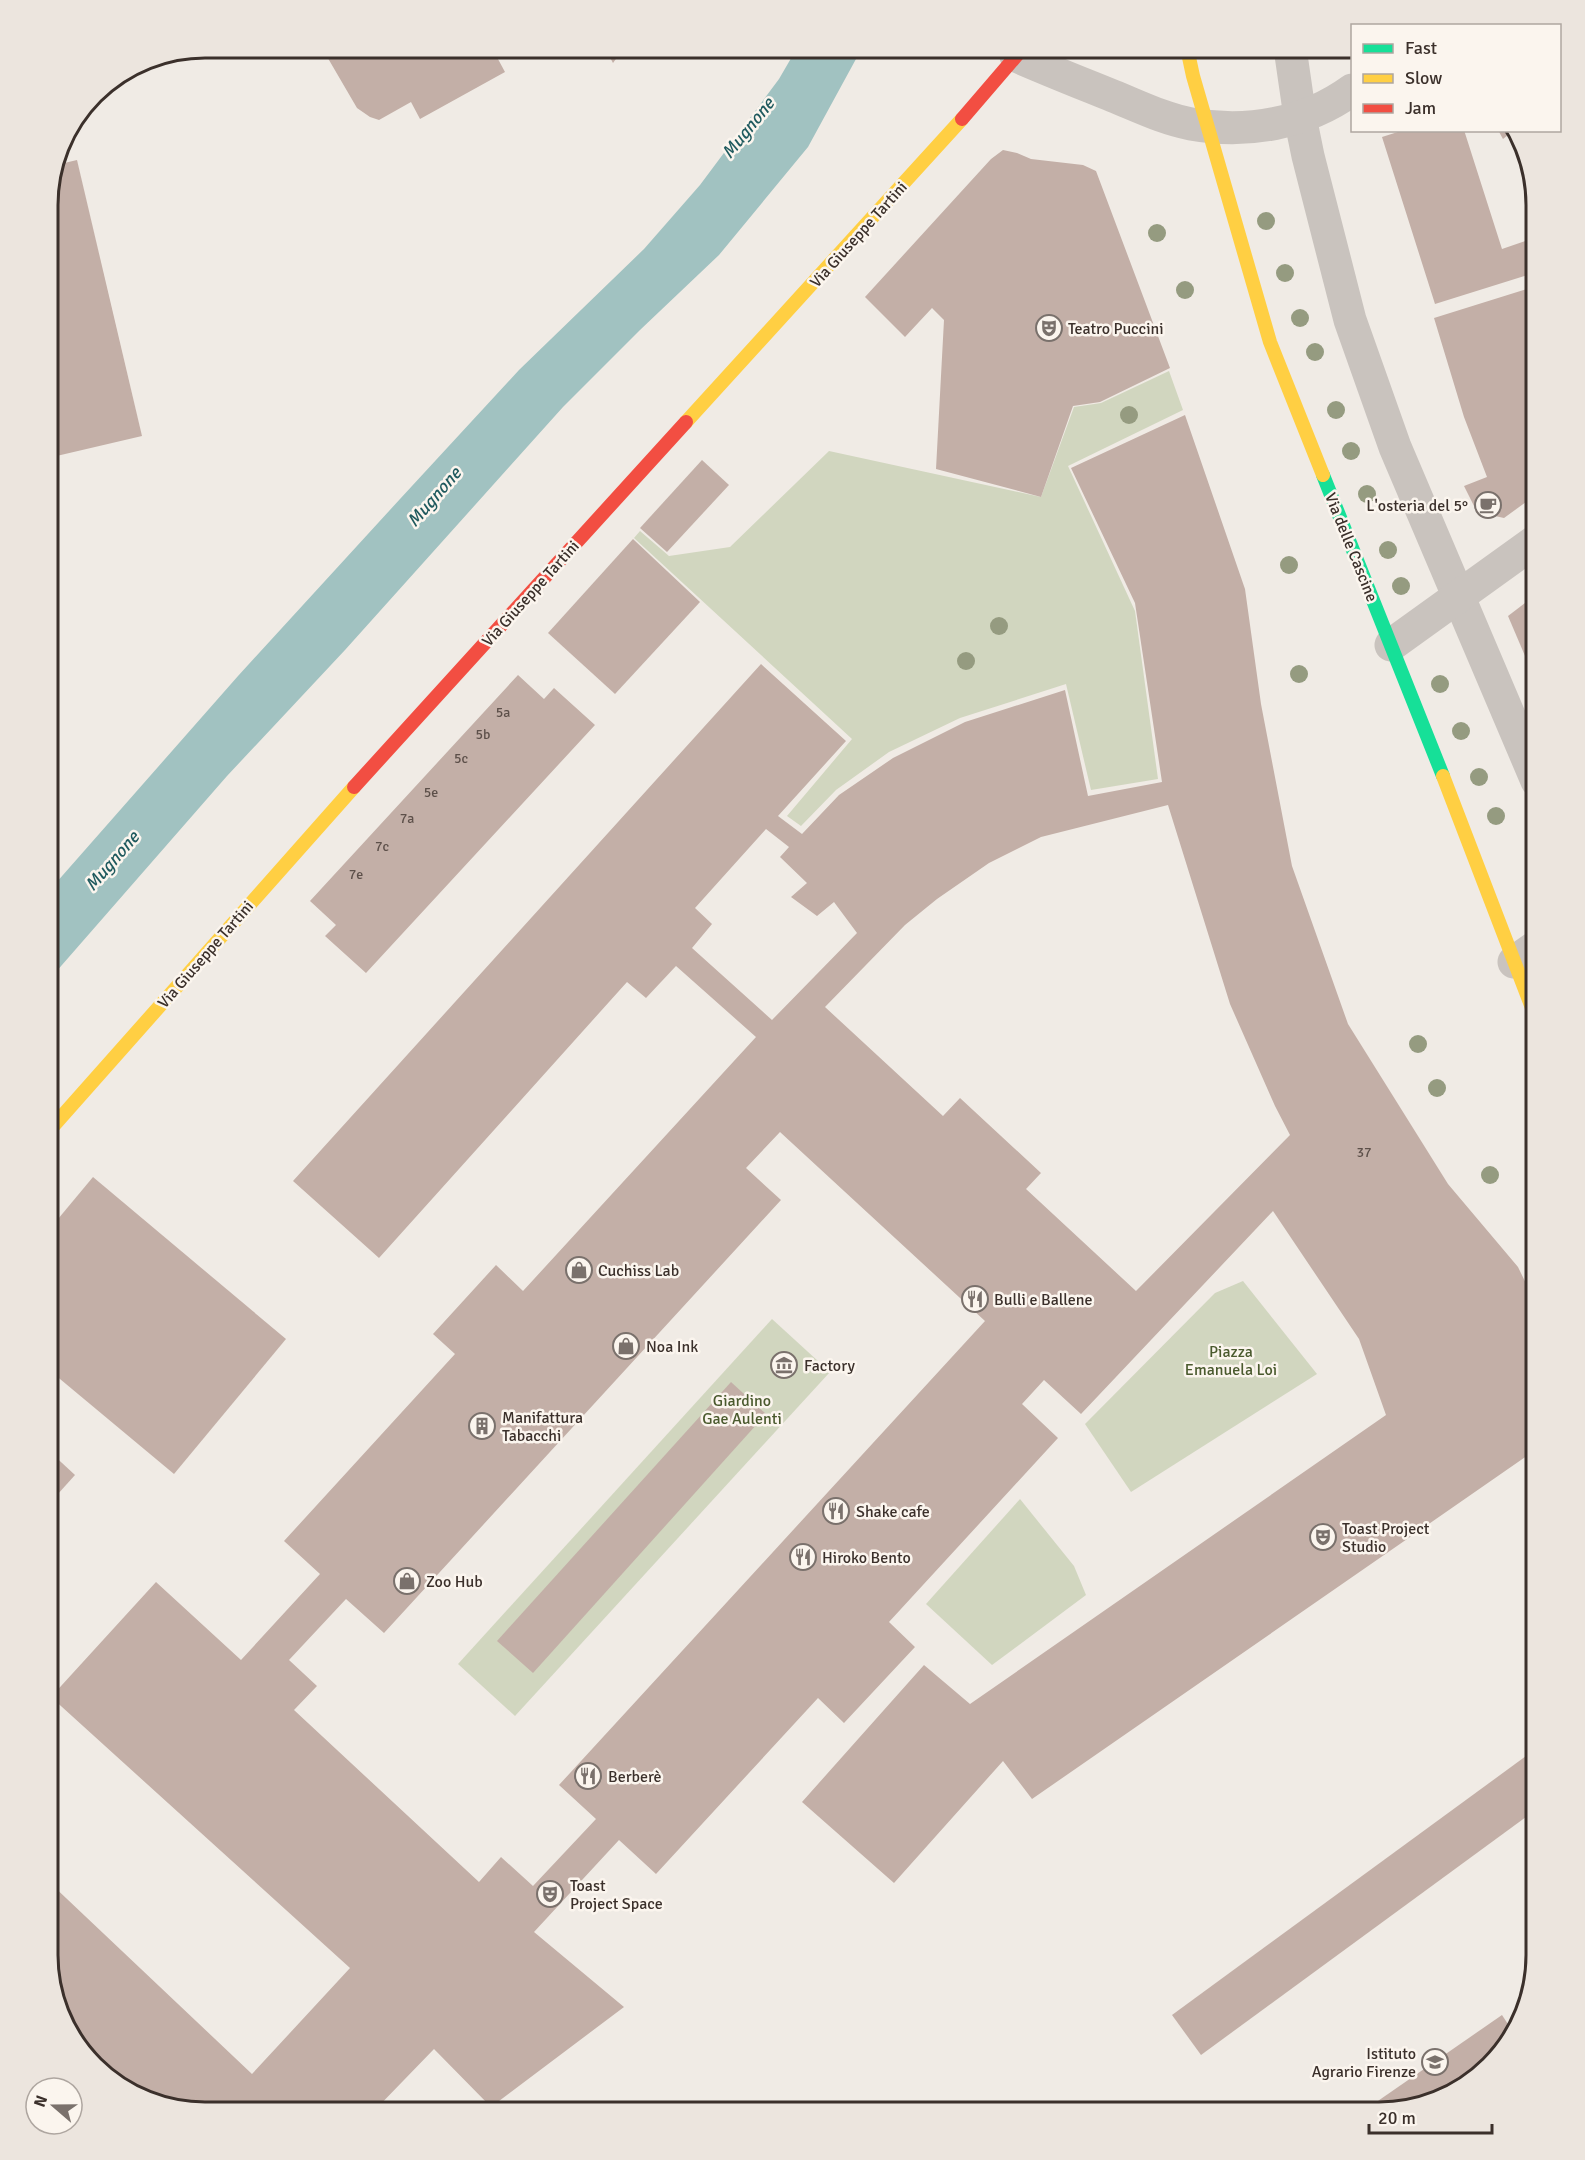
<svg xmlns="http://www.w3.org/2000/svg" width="1585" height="2160" font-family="Signika,sans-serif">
  <rect width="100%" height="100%" fill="#f0ebe5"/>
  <!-- green -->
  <g fill="#d1d6bf">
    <path d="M1169,371l14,39 -115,56 67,145 23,168 -67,11 -25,-106 -106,34 -71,34 -53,38 -35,36 -14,-10 65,-77 -218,-201 6,-7 29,25 61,-9 99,-96 212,46 33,-90 27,-4z"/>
    <path d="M1243,1281l74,93 -186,118 -46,-68 130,-131z"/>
    <path d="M772,1319l58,53 -315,344 -57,-52z"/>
    <path d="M1020,1499l54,67 12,29 -94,70 -66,-61z"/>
  </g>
  <!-- water -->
  <path fill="#a1c2c1" d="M797,48h65l-54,99 -89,108 -79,75 -77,77 -218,243 -118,126 -179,205v-89l190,-216 162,-177 119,-129 125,-121 56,-64 79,-106z"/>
  <!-- building -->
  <g fill="#c3afa7" fill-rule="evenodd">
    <path d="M322,48h170l13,24 -85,47 -9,-17 -32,18 -9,-3 -13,-9z"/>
    <path d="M605,48h19l-11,15z"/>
    <path d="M1404,130h60l38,119 26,-9 9,32 -102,32 -53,-167z"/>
    <path d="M1498,130h16l-11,9z"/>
    <path d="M1003,150l14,3 14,6 52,6 13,6 74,197 -70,34 -27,4 -32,91 -105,-28 8,-149 -12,-12 -27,29 -40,-40 126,-138z"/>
    <path d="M77,160l65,276 -94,22v-263l8,-30z"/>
    <path d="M1536,286l1,208 -33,24 -27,-6 -13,-26 23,-9 -23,-60 -30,-99z"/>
    <path d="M1185,415l60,174 16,115 31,162 56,158 100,160 70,83 19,39v143l-505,350 -29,-38 -109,122 -92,-81 122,-137 46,39 416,-289 -27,-76 -86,-128 -192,203 -37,-34 -22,24 36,34 -169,184 26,25 -71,76 -26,-25 -162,176 -37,-34 -85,92 90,75 -133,100 -57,-58 -61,63h-178l-69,-21 -57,-57 -21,-79v-74l204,193 98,-106 -299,-271 105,-115 85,78 79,-86 -36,-33 171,-187 -22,-20 63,-69 27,26 233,-254 -80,-71 -30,32 -19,-16 -248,276 -86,-77 468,-517 85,77 -68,75 24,18 37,-39 54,-37 72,-36 100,-32 23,106 74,-14 -27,-179 -64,-135zM1168,805l62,199 45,102 15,29 -154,156 -110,-102 15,-16 -81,-75 -17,18 -118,-109 80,-82 32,-26 52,-36 52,-26zM766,829l23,18 -9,10 27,26 -16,14 26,19 17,-14 23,31 -85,87 -80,-72 20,-24 -17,-16zM780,1132l205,189 -426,464 37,34 -63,67 -32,-29 -22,25 -185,-172 23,-24 -28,-26 57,-61 38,34 397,-433 -35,-32z"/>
    <path d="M702,460l27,25 -62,67 -27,-24z"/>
    <path d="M633,539l67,63 -85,92 -67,-61z"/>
    <path d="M1537,594v90l-29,-68z"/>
    <path d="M518,675l26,24 10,-11 41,37 -229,248 -41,-37 11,-11 -26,-24z"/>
    <path d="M93,1177l193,162 -112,135 -126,-105v-138z"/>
    <path d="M731,1382l35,32 -233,259 -36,-32z"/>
    <path d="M48,1450l27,25 -27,30z"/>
    <path d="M1537,1748v61l-336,246 -29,-40z"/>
    <path d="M1502,2015l13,20 -32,32 -42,28 -61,17h-18z"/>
  </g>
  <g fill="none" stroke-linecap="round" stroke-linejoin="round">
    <!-- street -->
    <g stroke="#c9c3be" stroke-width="33">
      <path d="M1290,48l10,69 8,39 42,164 45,127 142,334"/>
      <path d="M1016,56c32,14 65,27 97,40 25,10 51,23 78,28 56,10 114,0 161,-34"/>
      <path d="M1391,645l146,-105"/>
      <path d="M1514,962l23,-16"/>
    </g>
    <!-- fast -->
    <path stroke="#16e098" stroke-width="14" d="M1323,475l120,301"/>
    <!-- slow -->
    <g stroke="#ffcf43" stroke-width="14">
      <path d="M1187,48l6,28 77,266 53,133"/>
      <path d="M686,422l276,-303"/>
      <path d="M1443,776l94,245"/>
      <path d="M48,1132l306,-345"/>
    </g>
    <!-- jam -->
    <g stroke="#f24e42" stroke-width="14">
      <path d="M962,119l61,-71"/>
      <path d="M354,787l332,-365"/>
    </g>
  </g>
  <!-- trees -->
  <g fill="#959b80">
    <circle cx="1266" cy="221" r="9"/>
    <circle cx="1157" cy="233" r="9"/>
    <circle cx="1285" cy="273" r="9"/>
    <circle cx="1185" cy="290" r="9"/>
    <circle cx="1300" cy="318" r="9"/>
    <circle cx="1315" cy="352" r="9"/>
    <circle cx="1336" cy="410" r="9"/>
    <circle cx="1129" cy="415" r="9"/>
    <circle cx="1351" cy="451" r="9"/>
    <circle cx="1367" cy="494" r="9"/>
    <circle cx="1388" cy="550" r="9"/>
    <circle cx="1289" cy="565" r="9"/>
    <circle cx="1401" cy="586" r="9"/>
    <circle cx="999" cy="626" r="9"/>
    <circle cx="966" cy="661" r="9"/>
    <circle cx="1299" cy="674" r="9"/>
    <circle cx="1440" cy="684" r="9"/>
    <circle cx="1461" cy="731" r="9"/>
    <circle cx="1479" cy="777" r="9"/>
    <circle cx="1496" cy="816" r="9"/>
    <circle cx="1418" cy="1044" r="9"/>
    <circle cx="1437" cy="1088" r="9"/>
    <circle cx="1490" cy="1175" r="9"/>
  </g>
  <!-- icons -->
  <defs>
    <symbol id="theatre-ring" viewBox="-11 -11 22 22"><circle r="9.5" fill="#fbf5ee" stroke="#7a716c" stroke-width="1.5"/><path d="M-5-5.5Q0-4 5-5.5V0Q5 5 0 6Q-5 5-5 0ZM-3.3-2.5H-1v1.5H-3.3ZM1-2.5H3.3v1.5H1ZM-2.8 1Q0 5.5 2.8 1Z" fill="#7a716c"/></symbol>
    <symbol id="cafe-ring" viewBox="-11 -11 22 22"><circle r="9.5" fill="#fbf5ee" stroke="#7a716c" stroke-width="1.5"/><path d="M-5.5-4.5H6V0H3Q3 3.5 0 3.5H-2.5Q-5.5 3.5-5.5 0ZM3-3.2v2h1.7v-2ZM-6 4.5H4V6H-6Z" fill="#7a716c"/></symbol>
    <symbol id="shop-ring" viewBox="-11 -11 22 22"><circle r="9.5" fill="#fbf5ee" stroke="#7a716c" stroke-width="1.5"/><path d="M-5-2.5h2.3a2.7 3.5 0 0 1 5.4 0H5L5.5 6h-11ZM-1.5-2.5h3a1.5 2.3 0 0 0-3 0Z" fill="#7a716c"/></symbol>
    <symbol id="restaurant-ring" viewBox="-11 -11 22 22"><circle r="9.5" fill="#fbf5ee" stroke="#7a716c" stroke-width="1.5"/><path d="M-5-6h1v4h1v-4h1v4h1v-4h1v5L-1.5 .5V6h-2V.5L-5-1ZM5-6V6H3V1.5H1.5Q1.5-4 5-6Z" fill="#7a716c"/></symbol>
    <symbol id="museum-ring" viewBox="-11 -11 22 22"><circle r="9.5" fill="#fbf5ee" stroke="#7a716c" stroke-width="1.5"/><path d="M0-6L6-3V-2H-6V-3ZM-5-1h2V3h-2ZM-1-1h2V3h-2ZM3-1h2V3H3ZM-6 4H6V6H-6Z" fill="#7a716c"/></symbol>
    <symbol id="building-ring" viewBox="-11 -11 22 22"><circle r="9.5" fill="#fbf5ee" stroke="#7a716c" stroke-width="1.5"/><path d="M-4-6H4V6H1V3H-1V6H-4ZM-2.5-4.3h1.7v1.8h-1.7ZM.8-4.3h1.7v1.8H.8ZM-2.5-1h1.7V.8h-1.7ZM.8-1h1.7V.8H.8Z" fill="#7a716c"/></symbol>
    <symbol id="school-ring" viewBox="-11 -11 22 22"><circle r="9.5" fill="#fbf5ee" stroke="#7a716c" stroke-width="1.5"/><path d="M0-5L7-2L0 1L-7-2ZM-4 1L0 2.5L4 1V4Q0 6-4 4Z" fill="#7a716c"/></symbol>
  </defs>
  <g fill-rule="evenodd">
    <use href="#theatre-ring" x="1034" y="313" width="30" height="30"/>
    <use href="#cafe-ring" x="1473" y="490" width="30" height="30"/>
    <use href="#shop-ring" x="564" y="1255" width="30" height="30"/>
    <use href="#restaurant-ring" x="960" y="1284" width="30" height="30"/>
    <use href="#shop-ring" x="611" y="1331" width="30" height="30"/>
    <use href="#museum-ring" x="769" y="1350" width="30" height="30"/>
    <use href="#building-ring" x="467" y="1411" width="30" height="30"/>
    <use href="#restaurant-ring" x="821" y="1496" width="30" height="30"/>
    <use href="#theatre-ring" x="1308" y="1522" width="30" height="30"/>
    <use href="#restaurant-ring" x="788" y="1542" width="30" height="30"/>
    <use href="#shop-ring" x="392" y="1566" width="30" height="30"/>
    <use href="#restaurant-ring" x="573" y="1761" width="30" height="30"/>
    <use href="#theatre-ring" x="535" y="1879" width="30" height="30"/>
    <use href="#school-ring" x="1420" y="2047" width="30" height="30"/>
  </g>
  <g text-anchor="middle" stroke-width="5" stroke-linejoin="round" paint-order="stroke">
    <!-- number labels -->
    <g font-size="14" fill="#5d504a">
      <text x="503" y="717">5a</text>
      <text x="483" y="739">5b</text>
      <text x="461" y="763">5c</text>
      <text x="431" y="797">5e</text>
      <text x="407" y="823">7a</text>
      <text x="382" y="851">7c</text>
      <text x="356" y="879">7e</text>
      <text x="1364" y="1157">37</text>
    </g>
    <!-- street labels -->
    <g font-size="16" fill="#3b302b" stroke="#fbf5ee">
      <text transform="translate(858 234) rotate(-48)" y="6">Via Giuseppe Tartini</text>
      <text transform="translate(1352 547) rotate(68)" y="6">Via delle Cascine</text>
      <text transform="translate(530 593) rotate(-48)" y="6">Via Giuseppe Tartini</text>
      <text transform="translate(205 954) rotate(-49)" y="6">Via Giuseppe Tartini</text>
    </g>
    <!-- poi labels -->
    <g font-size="16" fill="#3b302b" stroke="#fbf5ee" text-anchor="start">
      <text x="1068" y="334">Teatro Puccini</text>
      <text x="1468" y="511" text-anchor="end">L'osteria del 5°</text>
      <text x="598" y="1276">Cuchiss Lab</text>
      <text x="994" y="1305">Bulli e Ballene</text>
      <text x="646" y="1352">Noa Ink</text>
      <text x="804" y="1371">Factory</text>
      <text x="502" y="1423">Manifattura<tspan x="502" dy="18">Tabacchi</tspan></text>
      <text x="856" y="1517">Shake cafe</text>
      <text x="1342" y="1534">Toast Project<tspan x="1342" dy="18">Studio</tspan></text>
      <text x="822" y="1563">Hiroko Bento</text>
      <text x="426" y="1587">Zoo Hub</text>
      <text x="608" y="1782">Berberè</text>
      <text x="570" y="1891">Toast<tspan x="570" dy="18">Project Space</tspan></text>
      <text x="1416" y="2059" text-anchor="end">Istituto<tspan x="1416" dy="18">Agrario Firenze</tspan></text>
    </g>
    <!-- park labels -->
    <g font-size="16" fill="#4a5a2e" stroke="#fbf5ee">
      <text x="1231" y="1357">Piazza<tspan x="1231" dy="18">Emanuela Loi</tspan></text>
      <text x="742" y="1406">Giardino<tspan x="742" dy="18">Gae Aulenti</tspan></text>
    </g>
    <!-- water labels -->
    <g font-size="18" font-style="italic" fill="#1f5a5e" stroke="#fbf5ee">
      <text transform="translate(748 128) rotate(-51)" y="6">Mugnone</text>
      <text transform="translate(434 497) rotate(-49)" y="6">Mugnone</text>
      <text transform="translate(112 861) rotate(-49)" y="6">Mugnone</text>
    </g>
  </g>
  <!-- crop -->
  <path d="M0 0H1585V2160H0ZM205 58H1379A147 147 0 0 1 1526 205V1955A147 147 0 0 1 1379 2102H205A147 147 0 0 1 58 1955V205A147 147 0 0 1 205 58Z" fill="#ece5de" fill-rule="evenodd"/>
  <path fill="none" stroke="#3b302b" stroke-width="3" d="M205 58H1379A147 147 0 0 1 1526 205V1955A147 147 0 0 1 1379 2102H205A147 147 0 0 1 58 1955V205A147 147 0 0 1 205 58Z"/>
  <!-- legend -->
  <rect x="1351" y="24" width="210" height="108" fill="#fbf5ee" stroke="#aea6a0" stroke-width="1.5"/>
  <rect x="1363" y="44" width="30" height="9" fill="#16e098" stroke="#aea6a0" stroke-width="1.5"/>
  <text x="1405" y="54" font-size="18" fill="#3b302b">Fast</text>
  <rect x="1363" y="74" width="30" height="9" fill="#ffcf43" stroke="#aea6a0" stroke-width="1.5"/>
  <text x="1405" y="84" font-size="18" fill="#3b302b">Slow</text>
  <rect x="1363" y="104" width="30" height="9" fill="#f24e42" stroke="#aea6a0" stroke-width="1.5"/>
  <text x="1405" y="114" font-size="18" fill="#3b302b">Jam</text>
  <!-- north arrow -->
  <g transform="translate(54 2106) rotate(290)"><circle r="28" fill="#fbf5ee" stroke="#aea6a0" stroke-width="1.5"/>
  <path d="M0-4.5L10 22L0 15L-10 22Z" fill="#7a716c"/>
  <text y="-9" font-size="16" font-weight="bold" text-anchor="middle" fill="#3b302b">N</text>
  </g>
  <!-- scale -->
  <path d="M1369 2124v9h123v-9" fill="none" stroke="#3b302b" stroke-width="3"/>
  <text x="1378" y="2124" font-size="18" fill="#3b302b" stroke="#fbf5ee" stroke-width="4.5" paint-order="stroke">20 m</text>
</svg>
